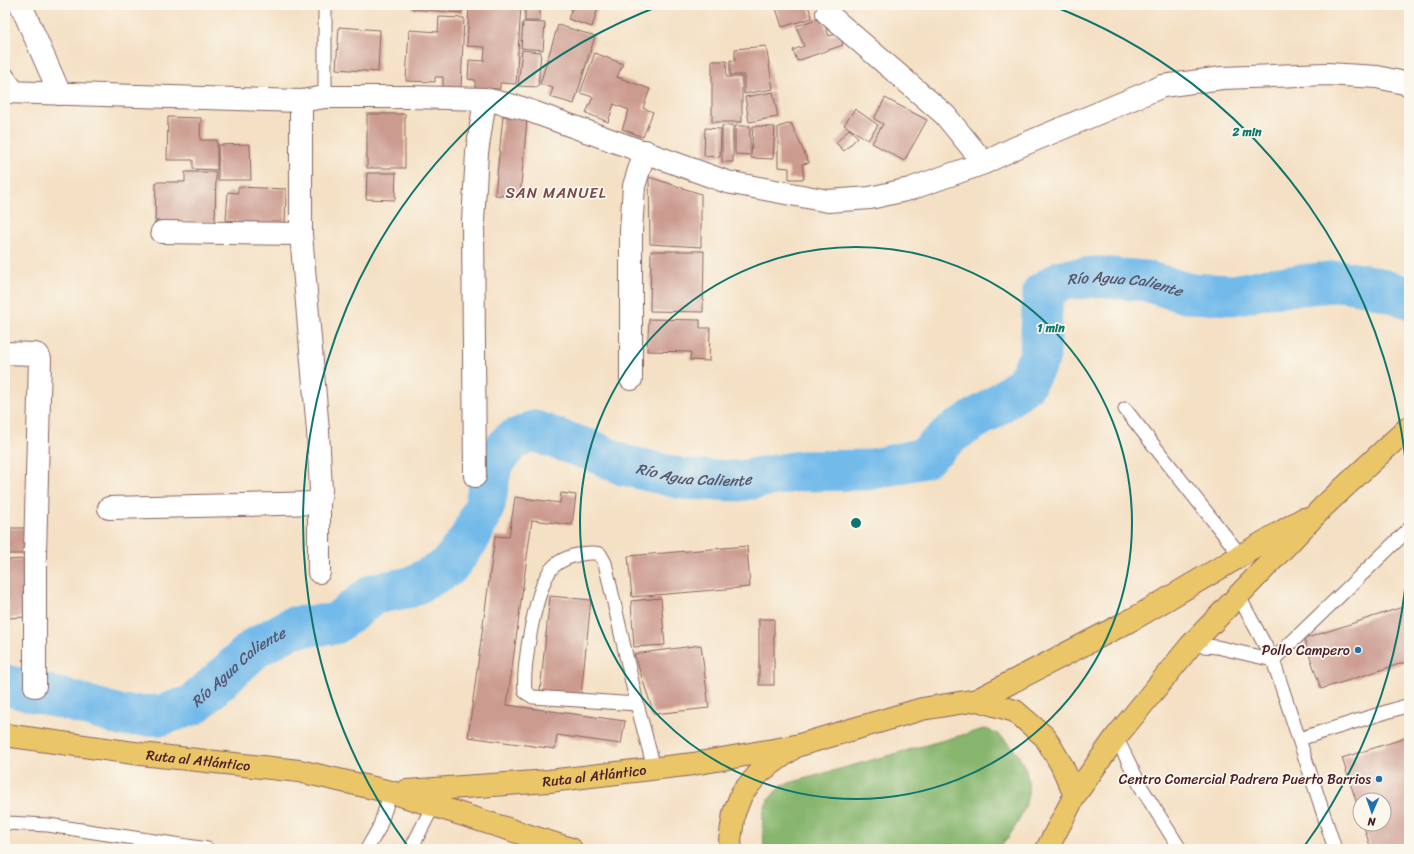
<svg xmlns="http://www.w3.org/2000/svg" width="1414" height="854" font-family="Sriracha,sans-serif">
  <rect width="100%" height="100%" fill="#fbf7ec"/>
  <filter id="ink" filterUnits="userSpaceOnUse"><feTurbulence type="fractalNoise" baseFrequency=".025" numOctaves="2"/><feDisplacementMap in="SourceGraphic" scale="8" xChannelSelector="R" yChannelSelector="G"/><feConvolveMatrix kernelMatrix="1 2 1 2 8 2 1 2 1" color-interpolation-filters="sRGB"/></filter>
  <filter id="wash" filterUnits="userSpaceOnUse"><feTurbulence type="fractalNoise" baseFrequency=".012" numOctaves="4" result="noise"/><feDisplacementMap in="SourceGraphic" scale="16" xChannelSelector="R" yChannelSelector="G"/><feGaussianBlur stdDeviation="0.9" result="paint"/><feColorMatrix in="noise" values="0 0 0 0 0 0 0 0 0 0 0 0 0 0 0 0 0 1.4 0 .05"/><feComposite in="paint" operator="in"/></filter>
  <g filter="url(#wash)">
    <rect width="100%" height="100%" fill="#f4e0c4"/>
    <!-- forest -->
    <path fill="#86b56d" stroke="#686a4c" d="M984,729c12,2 20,9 28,18 31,36 13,70 -13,102h-235c-1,-33 -7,-40 18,-64z"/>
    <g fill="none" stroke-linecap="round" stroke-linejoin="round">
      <!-- river -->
      <path stroke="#72baea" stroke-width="41" id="s1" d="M5,685l66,16 51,15 40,-1 31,-10 62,-57 38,-21 42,-3 39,-30 37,-7 37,-20 22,-29 15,-33 7,-41 19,-23 23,-10 61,21 28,13 60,14 56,2 61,-10 68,-1 56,-12 28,-25 40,-24 33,-25 15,-28 3,-64 19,-12 35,-3 49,4 40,12 48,2 34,-7 75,-7 28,5 30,9 8,4"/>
    </g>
    <g id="blocks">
      <!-- building -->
      <g fill="#cc9b90">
        <path d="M413,5h49v8l-50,-4z"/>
        <path d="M469,5h52l-5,79 -16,-1v6l-25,-1v-8l-7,-1 1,-19 15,1 1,-14 -18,-1z"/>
        <path d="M573,5h26l-7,22 -24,-8z"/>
        <path d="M775,5h33l4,13 -30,9z"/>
        <rect x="525" y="10" width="15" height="11"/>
        <path d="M439,17l25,1 -3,70h-18v-11h-8v5l-29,-1 3,-51 29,2z"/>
        <path d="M822,17l7,19 10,-3 4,12 -46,16 -4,-11 11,-4 -8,-20z"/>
        <path d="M523,22l22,1 -2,27 -22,-2z"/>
        <path d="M558,25l37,11 -21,68 -24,-7 3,-9 -13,-4z"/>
        <path d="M339,27l41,3 -2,42 -42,-3z"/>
        <path d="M766,46l7,43 -29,5v-19h-14v-15l5,1v-12z"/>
        <path d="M522,50l19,2 -3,35 -20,-1z"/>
        <path d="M595,53l28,11 -6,13 33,12 -7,19 10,4 -10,25 -21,-8 7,-19 -15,-6 -6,18 -22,-9 7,-16 -13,-4z"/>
        <path d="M712,61h15l-1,16h16v45h-30z"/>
        <path d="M773,92l5,25 -29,5 -4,-25z"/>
        <path d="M885,98l42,22 -23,41 -32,-18 11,-19 -9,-5z"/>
        <path d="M855,109l23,16 -10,15 -24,-15z"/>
        <rect x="367" y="114" width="38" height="54"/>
        <path d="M503,116l24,3 -7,78 -25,-2z"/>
        <path d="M168,117l33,1 -1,22h17v30l-24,-1v-9h-26z"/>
        <path d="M791,123l18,40 -7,1 2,15h-15v-11l-11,-1v-40z"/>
        <path d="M733,125v37h-11v-36z"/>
        <path d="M735,126h15v29l-15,-1z"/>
        <path d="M753,126l22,1 -2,32 -22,-1z"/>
        <path d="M705,128l16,1 -1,28 -16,-1z"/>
        <path d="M849,129l9,8 -14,14 -8,-8z"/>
        <path d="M250,144l1,36h-33v-35z"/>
        <path d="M185,172h31l-1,50 -60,-1 1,-39h29z"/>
        <path d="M367,173h29l-1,27 -29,-1z"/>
        <path d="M649,177l52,17v53l-51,-3z"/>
        <path d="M238,187l48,2 -1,41 -48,-2v-7l-11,-1 2,-28 10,1z"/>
        <path d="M651,251h53l-1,61 -53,-1z"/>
        <path d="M649,319l51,1v8h10l-1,33 -19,-1 1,-8 -44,-1z"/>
        <path d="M561,493l15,2 -4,30 -40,-5 -25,185 118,16 -4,23 -64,-9 -2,14 -87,-12 27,-201 14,1 6,-40 45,6z"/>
        <rect x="5" y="528" width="20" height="26"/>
        <path d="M747,546l3,41 -118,10 -4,-41z"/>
        <path d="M24,559l2,58 -17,1 -1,-16 -3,1v-43z"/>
        <path d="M550,596l41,4 -10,95 -41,-4z"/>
        <path d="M661,598l4,47 -31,2 -3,-46z"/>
        <path d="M1409,605v56l-88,28 -17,-50z"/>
        <rect x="759" y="619" width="15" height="66"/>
        <path d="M701,645l8,63 -55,6 -20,-60z"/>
        <path d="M1409,737v112h-38l-8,-25h21v-24h-24v13l-18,-55z"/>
      </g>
    </g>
  </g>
  <g filter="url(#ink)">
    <use href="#blocks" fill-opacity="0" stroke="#866361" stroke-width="1"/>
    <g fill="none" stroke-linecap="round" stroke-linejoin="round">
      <defs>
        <g id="lane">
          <path d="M325,5v92"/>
          <path d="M5,72l14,19"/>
          <path d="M1125,409l116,147"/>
          <path d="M1238,595l35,65 62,189"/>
          <path d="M1191,645l26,2 56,13"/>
          <path d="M1273,660l136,-131"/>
          <path d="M637,704l-104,-7 -8,-5c-3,-25 11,-110 29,-126 11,-10 33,-15 46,-12l5,9 32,141 17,64"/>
          <path d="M1116,737l25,50 39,62"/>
          <path d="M1299,739l110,-34"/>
          <path d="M5,823l43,2 159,24"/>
          <path d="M367,849l12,-21 12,-36"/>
          <path d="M411,849l23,-45"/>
        </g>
        <g id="street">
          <path d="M21,5l39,89"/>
          <path d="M827,13l118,102 39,48"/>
          <path d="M5,92l296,9 24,-4h84l76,2 37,9 205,74 101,19 42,-3 40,-9 74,-26 31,-15 148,-62 59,-8 105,-4 50,3 32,7"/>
          <path d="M301,101v133l17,197 3,59 -2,13v69"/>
          <path d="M162,232l139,2"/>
          <path d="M5,353l29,1 4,1 2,4 -5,195v132"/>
          <path d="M631,379v-148l3,-45 11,-35"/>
          <path d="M475,476l-2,-255 4,-68 8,-54"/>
          <path d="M109,508l210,-5"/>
        </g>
        <g id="primary">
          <path d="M977,700l158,-82 168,-99"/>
          <path d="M1075,795l41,-58 75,-92 133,-139 85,-79"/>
          <path d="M731,849l-1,-9 4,-27 8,-20 18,-21 36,-26 126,-37 55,-9 38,11 30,26 16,27 14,31 -28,54"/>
        </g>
        <g id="highway">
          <path id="s2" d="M5,735l136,19 158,17 92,21 180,57"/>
          <path id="s3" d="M406,791l143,-10 144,-17 103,-18"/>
        </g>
      </defs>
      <!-- lane casing -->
      <use href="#lane" stroke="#866361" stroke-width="15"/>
      <!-- street casing -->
      <use href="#street" stroke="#866361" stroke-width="24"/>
      <!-- primary casing -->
      <use href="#primary" stroke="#866361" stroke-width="24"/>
      <!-- highway casing -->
      <use href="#highway" stroke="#866361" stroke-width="24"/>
      <!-- lane -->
      <use href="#lane" stroke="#fff" stroke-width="13"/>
      <!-- street -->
      <use href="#street" stroke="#fff" stroke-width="22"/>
      <!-- primary -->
      <use href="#primary" stroke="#eac669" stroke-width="22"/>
      <!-- highway -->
      <use href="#highway" stroke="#eac669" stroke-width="22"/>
    </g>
  </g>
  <!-- distance rings -->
  <g fill="none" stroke="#0f766e" stroke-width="2">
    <circle cx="856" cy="523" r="276"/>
    <path d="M1409 528A553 553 0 0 1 1303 848M409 848A553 553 0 0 1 662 5M1050 5A553 553 0 0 1 1409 518"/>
  </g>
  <!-- markers -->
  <g fill="#1f6fb2" stroke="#fbf7ec" stroke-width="1.5">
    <circle cx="1358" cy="650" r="4"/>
    <circle cx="1379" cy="779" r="4"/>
  </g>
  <g text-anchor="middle" stroke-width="3.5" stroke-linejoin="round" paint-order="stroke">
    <!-- poi labels -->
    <g font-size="14" fill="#4a1f2b" stroke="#fbf7ec" text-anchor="end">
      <text x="1350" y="655">Pollo Campero</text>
      <text x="1371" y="784">Centro Comercial Padrera Puerto Barrios</text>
    </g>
    <!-- street labels -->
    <g font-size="14" fill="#4a1f2b" stroke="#fbf7ec">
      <text dy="5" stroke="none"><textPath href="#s2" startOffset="195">Ruta al Atlántico</textPath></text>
      <text dy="5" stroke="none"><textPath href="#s3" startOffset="189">Ruta al Atlántico</textPath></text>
    </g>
    <!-- neighbourhood labels -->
    <g font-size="15" letter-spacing="1" fill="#784a4e" stroke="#fbf7ec">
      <text x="556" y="198">SAN MANUEL</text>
    </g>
    <!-- water labels -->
    <g font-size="15" font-style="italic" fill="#58556e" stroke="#fbf7ec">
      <text dy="5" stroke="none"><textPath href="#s1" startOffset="1369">Río Agua Caliente</textPath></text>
      <text dy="5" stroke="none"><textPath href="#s1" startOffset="829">Río Agua Caliente</textPath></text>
      <text dy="5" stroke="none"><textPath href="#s1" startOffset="253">Río Agua Caliente</textPath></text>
    </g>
  </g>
  <circle cx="856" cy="523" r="6" fill="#0f766e" stroke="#fbf7ec" stroke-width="2"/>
  <g font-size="12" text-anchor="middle" font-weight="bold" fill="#0f766e" stroke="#fbf7ec" stroke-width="3.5" stroke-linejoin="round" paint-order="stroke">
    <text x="1247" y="136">2 min</text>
    <text x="1051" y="332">1 min</text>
  </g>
  <!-- margin -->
  <rect width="1414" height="854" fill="none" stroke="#fbf7ec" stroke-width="20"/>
  <!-- north arrow -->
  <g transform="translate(1372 812) rotate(182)"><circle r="19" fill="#fbf7ec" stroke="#b4a19f"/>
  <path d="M0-3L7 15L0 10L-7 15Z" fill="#1f6fb2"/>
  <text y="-6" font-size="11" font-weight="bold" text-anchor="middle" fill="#4a1f2b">N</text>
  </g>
</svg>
